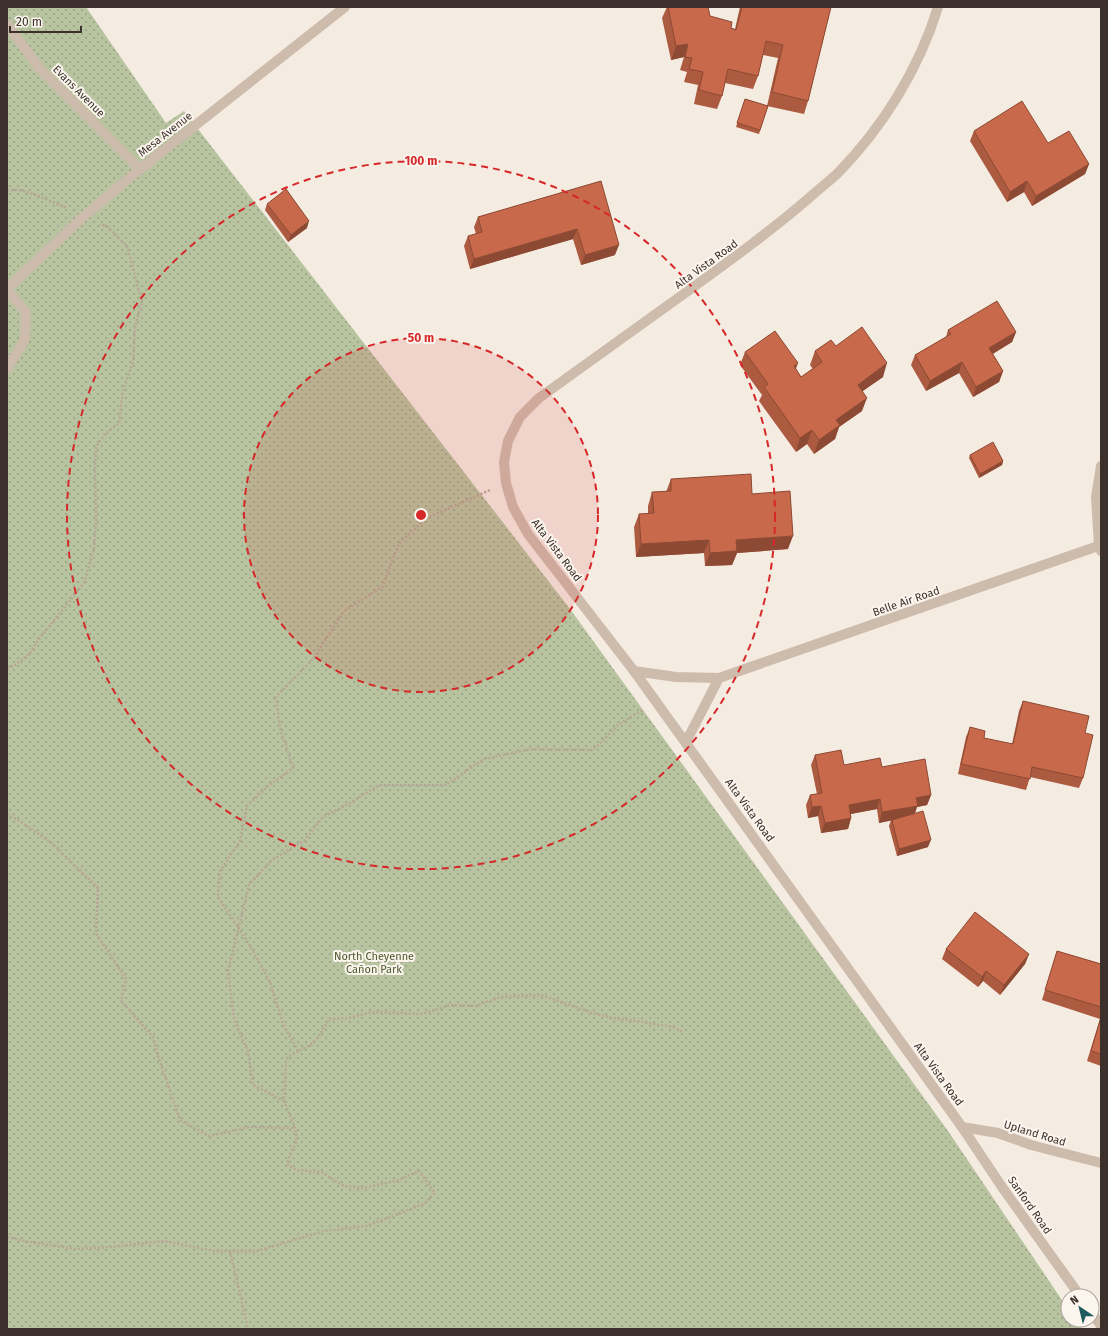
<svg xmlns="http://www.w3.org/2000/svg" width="1108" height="1336" font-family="'Fira Sans',sans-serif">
  <defs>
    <pattern id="grass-dots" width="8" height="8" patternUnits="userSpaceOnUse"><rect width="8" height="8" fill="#b8c4a0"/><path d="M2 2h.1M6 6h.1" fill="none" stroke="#97a083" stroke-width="1.8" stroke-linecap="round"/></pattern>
  </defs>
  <rect width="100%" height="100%" fill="#f4ebe1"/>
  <!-- grass -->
  <path fill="url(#grass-dots)" d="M7,7h79l80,116 18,-12 386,498 378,522 120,178v11h8l6,9h-1075z"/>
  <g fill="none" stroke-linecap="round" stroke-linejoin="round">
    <!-- path -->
    <g stroke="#b9a596" stroke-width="2.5" stroke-dasharray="2 2" stroke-linecap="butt">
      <path d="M7,190h14l15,5 31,13"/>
      <path d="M7,668l7,-2 16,-13 9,-14 45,-56 10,-35 2,-28 -1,-53 1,-20 8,-12 15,-12 4,-33 10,-28 2,-36 7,-24 -15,-56 -19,-19 -8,-3"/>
      <path d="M7,814l11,6 34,23 46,45 -2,45 30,46 -5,22 32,36 5,19 22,64 29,16 40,-9 46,1"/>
      <path d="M298,1051l-15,-27 -13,-42 -21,-38 -31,-47 2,-26 20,-30 7,-35 20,-19 26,-19 -13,-40 -4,-31 36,-37 32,-49 38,-24 17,-44 28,-25 63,-28"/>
      <path d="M284,1101l-31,-16 -5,-33 -14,-34 -6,-47 21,-86 23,-25 33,-20 18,-23 22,-11 34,-21h67l38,-26 47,-10 62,1 26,-26 24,-14"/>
      <path d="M7,1237l17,4 52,8 35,-2 53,-6 50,10h43l67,-20 42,-5 58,-22 11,-11 -16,-22 -23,10 -34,7 -18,-2 -23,-14 -24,-2 -10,-6 5,-14 5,-9 -2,-13 -11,-27 2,-42c7,-6 14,-8 22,-13 10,-6 15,-16 21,-27l19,-1 25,-6 49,2 28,-9 25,1 26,-9 40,-2 51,18 21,5 30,4 30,5 9,5"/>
      <path d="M230,1251l18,78"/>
    </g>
    <!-- service -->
    <path stroke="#cdbbac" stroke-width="10" d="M7,290l19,22 -1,27 -18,30"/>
    <!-- minor -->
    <g stroke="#cdbbac" stroke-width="10">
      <path d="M938,7c-19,62 -55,120 -101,167 -9,8 -19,16 -28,24 -37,32 -77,61 -117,90 -51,37 -102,73 -153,110l-19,19 -12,24 -4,21 2,21 7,24 15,27 106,137 328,456 40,60 78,109"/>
      <path d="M7,24l32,44 101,101"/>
      <path d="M7,289l77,-73 56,-47 205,-162"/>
      <path d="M1101,466l-5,31 3,49 2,5"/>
      <path d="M634,671l42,6 43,1 382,-133"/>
      <path d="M686,742l33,-64"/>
      <path d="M962,1127l36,6 33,12 70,18"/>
      <path d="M1092,1313l9,13"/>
    </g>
  </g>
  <!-- wall -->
  <g fill="#ac5a40">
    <path d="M667,7h41l2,9 21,12 4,1 5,-22h91l-23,94 -4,13 -37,-8 11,-48 -15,-3 -5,21 -5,13 -28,-6 -3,13 -5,13 -23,-5 4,-19 -14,-3 3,-10 -7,-2 4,-13 -13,3 -9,-42z"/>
    <path d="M745,99l23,7 -9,28 -23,-7z"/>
    <path d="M974,131l74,12 41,21 -4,10 -53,32 -8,-14 -17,10 -37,-61z"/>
    <path d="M601,181l14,74 -34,10 -8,-26 -103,30 -6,-23 4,-10 8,-2 -2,-7 4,-10z"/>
    <path d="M267,204l40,24 -19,14 -23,-32z"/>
    <path d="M948,330l68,2 -4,10 -19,12 10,17 -4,11 -26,15 -14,-24 -33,18 -15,-26 4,-10 31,-18z"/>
    <path d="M836,346l47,31 -21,14v20l-23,16 -4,12 -21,15 -7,-10 -11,8 -37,-51 3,-6 -22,-30 5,-13 51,17 5,8 12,-8 -3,-4 5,-14z"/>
    <path d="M970,455l33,6 -1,4 -23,13 -10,-20z"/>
    <path d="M671,479l81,15 36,55 -51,4 -5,12 -27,1 -1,-13 -68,4 -2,-30 5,-13 9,-1v-7l4,-14h14z"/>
    <path d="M1023,701l62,32 -2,45 -4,10 -49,-11 -4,13 -68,-16 8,-37 4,-10 14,11 28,6 7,-33z"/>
    <path d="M815,755l29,10 38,2 49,28 -4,10 -10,2 -2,6 13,34 -31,9 -8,-30 2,-6 -12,3 -2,-14 -26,5v4l-3,11 -27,4 -3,-17 -10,2 -2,-13 4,-10 7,-1 -6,-29z"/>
    <path d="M946,949l83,5 -4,10 -25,31 -17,-14 -5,6 -36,-28z"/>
    <path d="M1057,951l44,13v102l-14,-5 13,-42 -58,-19z"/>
  </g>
  <!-- shaded-wall -->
  <g fill="#8c4a34">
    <path d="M688,44l-4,13 -13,3 5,-14z"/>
    <path d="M1089,164l-4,10 -53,32 4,-10z"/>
    <path d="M1027,181l-3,11 -17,10 3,-10z"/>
    <path d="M309,221l-2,7 -19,14 3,-7z"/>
    <path d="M577,229l-4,10 -103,30 4,-10z"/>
    <path d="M619,245l-4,10 -34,10 4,-10z"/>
    <path d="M1016,332l-4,10 -27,16 4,-10z"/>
    <path d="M962,362l-3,11 -33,18 4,-10z"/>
    <path d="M798,363l-5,14 1,-11z"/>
    <path d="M887,363l-4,14 -30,21 5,-13z"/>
    <path d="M1003,371l-4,11 -26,15 3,-10z"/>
    <path d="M867,398l-5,13 -23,16 -4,12 -21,15 5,-14 17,-20z"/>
    <path d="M812,430l-5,14 -11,8 4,-14z"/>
    <path d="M1003,461l-1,4 -23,13 1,-4z"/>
    <path d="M793,536l-5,13 -51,4 -5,12 -27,1 5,-13 26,-13z"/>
    <path d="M709,540l-5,13 -68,4 5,-13z"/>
    <path d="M931,795l-4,10 -10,2 -3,9 -35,7 3,-11 34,-14z"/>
    <path d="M880,799l-3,10 -32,6 4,-10z"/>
    <path d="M821,806l-3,10 -10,2 4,-11z"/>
    <path d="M851,818l-3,11 -27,4 4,-10z"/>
    <path d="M931,840l-3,7 -31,9 2,-7z"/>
    <path d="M1029,954l-4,10 -25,31 4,-10z"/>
    <path d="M986,971l-3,10 -5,6 4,-10z"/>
  </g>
  <!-- building -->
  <g fill="#c8694b" stroke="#8c4a34">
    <path d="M668,7h40l2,9 22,6 -1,6 5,2 6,-23h89l-23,94 -36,-9 11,-47 -17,-4 -8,35 -30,-7 -6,27 -23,-6 4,-18 -14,-3 3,-11 -7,-1 3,-13 -12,2z"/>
    <path d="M745,99l23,7 -8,24 -23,-7z"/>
    <path d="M1022,101l26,42 21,-12 20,33 -53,32 -9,-15 -17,11 -36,-61z"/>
    <path d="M601,181l18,64 -34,10 -8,-26 -103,30 -6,-23 14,-4 -4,-15z"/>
    <path d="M286,189l23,32 -18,14 -24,-31z"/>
    <path d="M997,301l19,31 -27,16 14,23 -27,16 -14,-25 -32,19 -15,-26 36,-21 -3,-4z"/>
    <path d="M862,327l25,36 -29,22 9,13 -31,22 4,5 -21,15 -7,-10 -12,8 -36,-51 4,-3 -23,-32 30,-21 23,32 -4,3 7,11 21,-15 -7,-11 16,-11 5,6z"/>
    <path d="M993,442l10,19 -23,13 -10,-19z"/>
    <path d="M751,474l1,20 38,-3 3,45 -57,4 1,11 -27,2 -1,-13 -68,4 -2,-30 15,-1 -2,-21 19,-1v-12z"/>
    <path d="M1023,701l66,15 -4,17 8,2 -10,43 -51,-11 -2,12 -69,-15 9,-37 15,4 -1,7 29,6z"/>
    <path d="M841,750l3,15 36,-7 2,9 43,-8 6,36 -15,3 2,8 -36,6 -2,-13 -31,6 2,13 -26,5 -4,-17 -9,1 -2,-12 12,-2 -7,-38z"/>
    <path d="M923,811l8,29 -32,9 -7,-29z"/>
    <path d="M975,912l54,42 -25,31 -18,-14 -4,6 -36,-28z"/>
    <path d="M1057,951l44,13v43l-56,-17z"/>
    <path d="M1101,1017v37l-10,-3z"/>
  </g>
  <!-- distance rings -->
  <circle cx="421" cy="515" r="177" fill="#d62828" fill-opacity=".12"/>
  <g fill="none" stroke="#d62828" stroke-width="2" stroke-dasharray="7 5">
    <circle cx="421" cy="515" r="177"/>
    <circle cx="421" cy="515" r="354"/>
  </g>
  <g text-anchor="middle" stroke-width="4" stroke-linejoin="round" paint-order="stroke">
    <!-- street labels -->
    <g font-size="11" fill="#3b302b" stroke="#fbf5ee">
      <text transform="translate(79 91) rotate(45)" y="4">Evans Avenue</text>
      <text transform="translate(165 134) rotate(-38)" y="4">Mesa Avenue</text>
      <text transform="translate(706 264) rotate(-36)" y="4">Alta Vista Road</text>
      <text transform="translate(557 550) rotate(53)" y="4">Alta Vista Road</text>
      <text transform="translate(906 601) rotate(-19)" y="4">Belle Air Road</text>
      <text transform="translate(750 810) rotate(54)" y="4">Alta Vista Road</text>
      <text transform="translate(939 1074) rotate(54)" y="4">Alta Vista Road</text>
      <text transform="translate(1035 1133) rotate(17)" y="4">Upland Road</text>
      <text transform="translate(1030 1205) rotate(55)" y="4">Sanford Road</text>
    </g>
    <!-- park labels -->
    <g font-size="11" fill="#4a5a2e" stroke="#fbf5ee">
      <text x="374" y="960">North Cheyenne<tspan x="374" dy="13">Cañon Park</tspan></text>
    </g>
  </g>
  <circle cx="421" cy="515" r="6" fill="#d62828" stroke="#fbf5ee" stroke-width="2"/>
  <g font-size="12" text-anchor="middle" font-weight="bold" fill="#d62828" stroke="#fbf5ee" stroke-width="4" stroke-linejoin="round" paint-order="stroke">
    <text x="421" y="165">100 m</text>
    <text x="421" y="342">50 m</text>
  </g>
  <!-- border -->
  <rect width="1108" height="1336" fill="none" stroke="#3b302b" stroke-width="16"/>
  <!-- north arrow -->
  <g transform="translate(1080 1308) rotate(325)"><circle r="19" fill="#fbf5ee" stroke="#aea6a0"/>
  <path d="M0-3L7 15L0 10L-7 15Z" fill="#1f5a5e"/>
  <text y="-6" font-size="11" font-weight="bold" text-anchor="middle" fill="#3b302b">N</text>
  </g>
  <!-- scale -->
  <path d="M10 26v6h71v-6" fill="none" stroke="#3b302b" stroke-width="2"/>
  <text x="16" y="26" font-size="12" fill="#3b302b" stroke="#fbf5ee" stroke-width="3" paint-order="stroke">20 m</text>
</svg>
